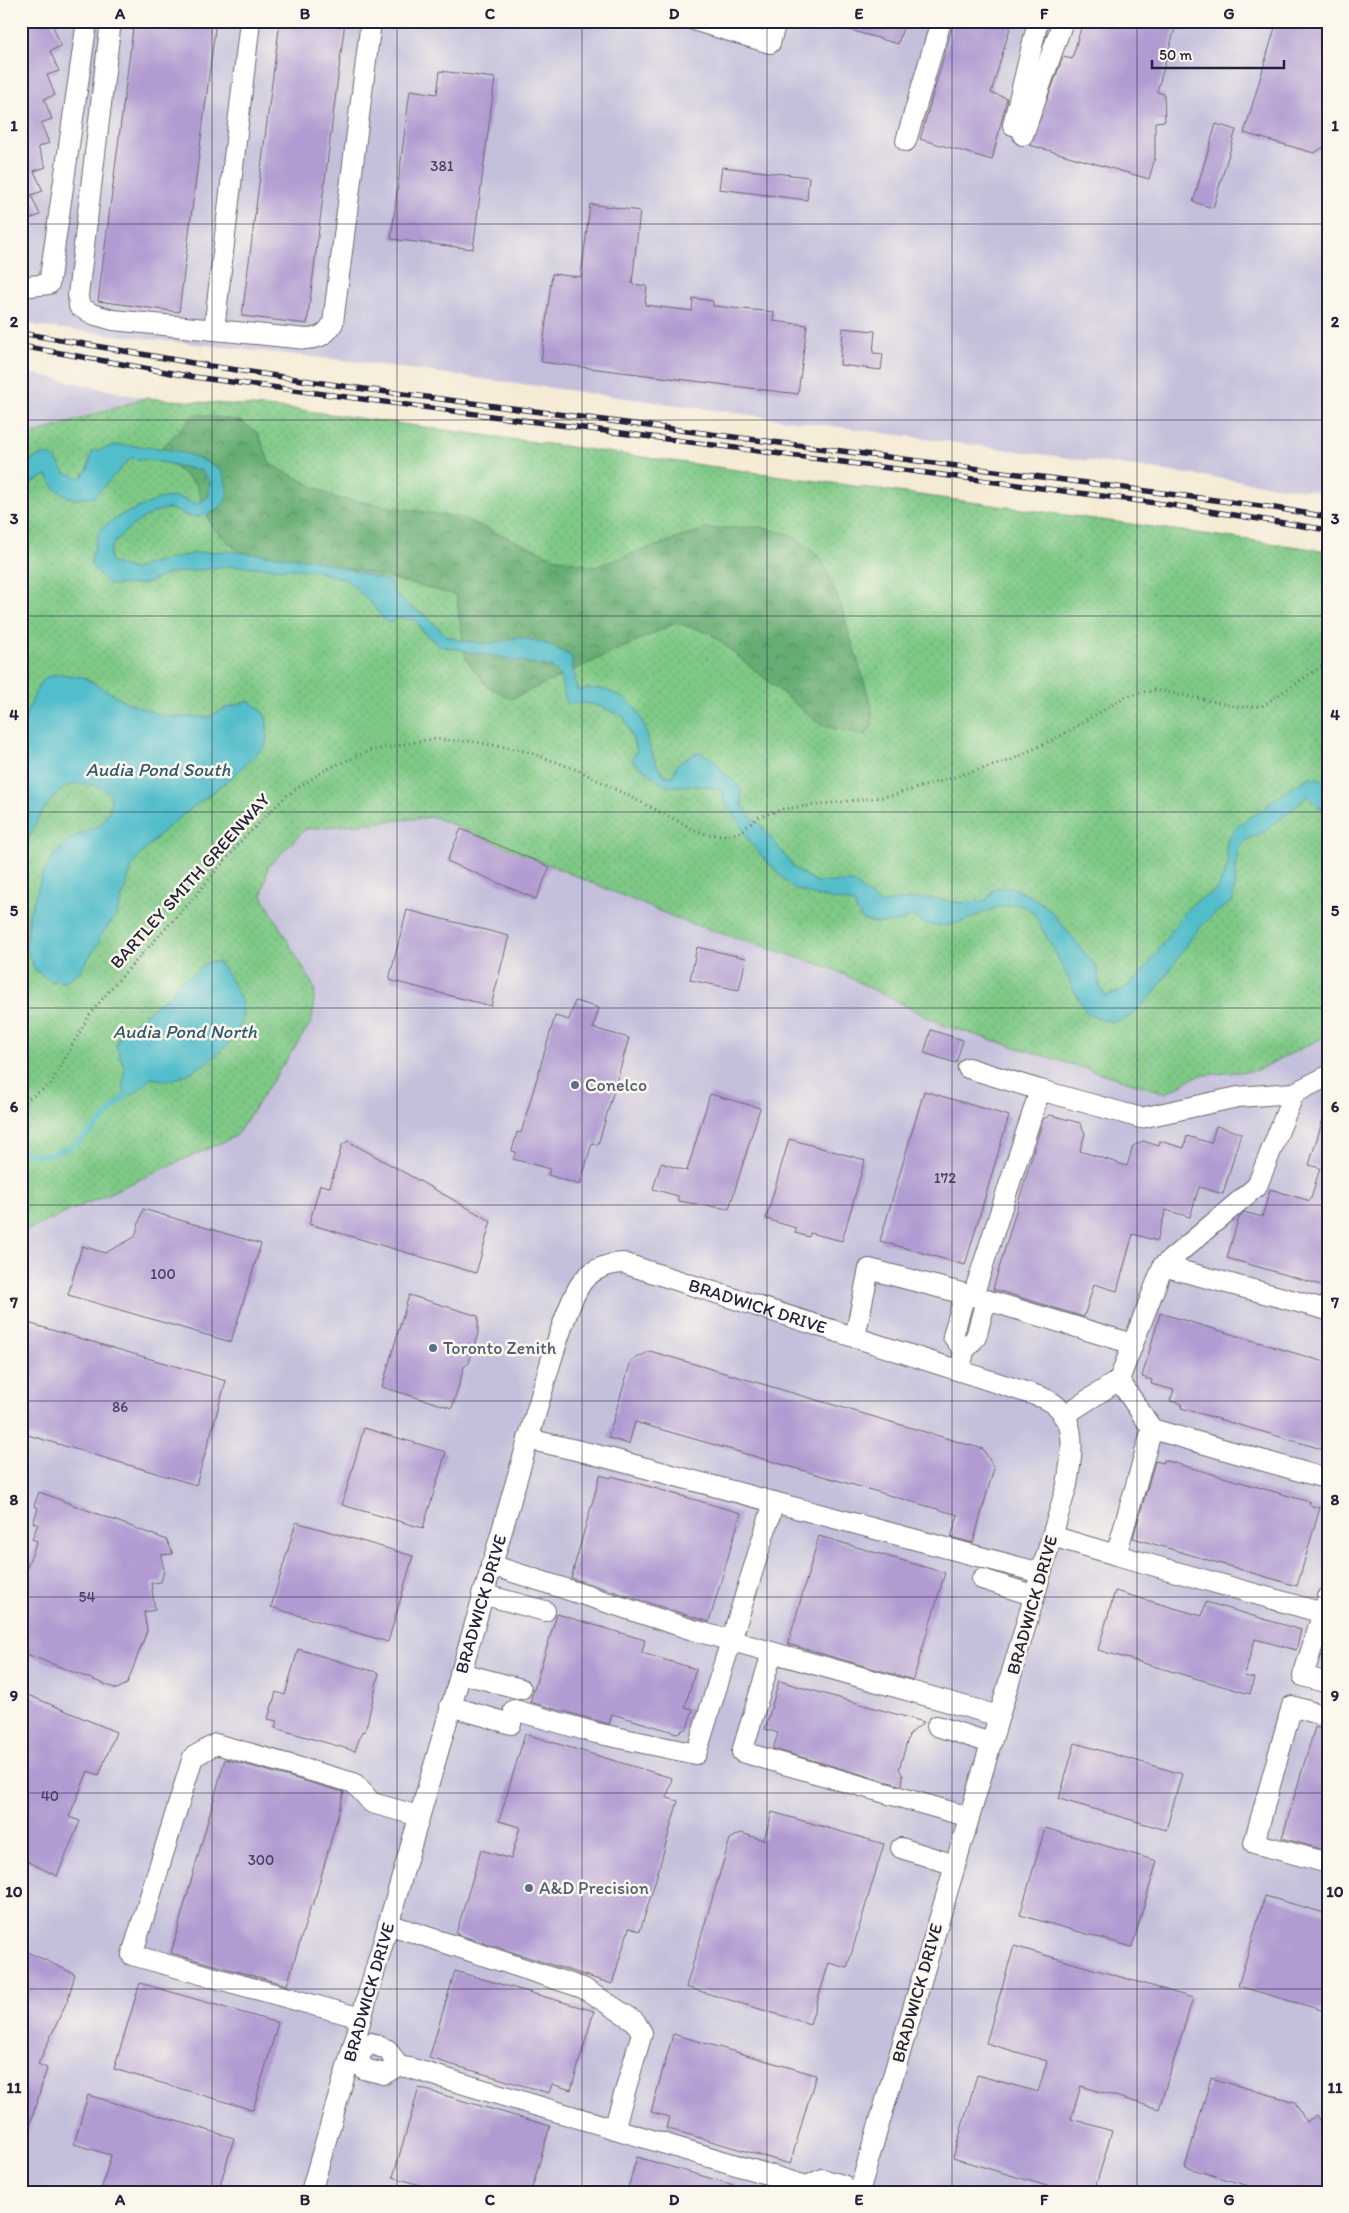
<svg xmlns="http://www.w3.org/2000/svg" width="1349" height="2213" font-family="Itim,sans-serif">
  <defs>
    <pattern id="grass-dots" width="8" height="8" patternUnits="userSpaceOnUse" patternTransform="scale(1.25)"><rect width="8" height="8" fill="#7ec986"/><path d="M2 2h.1M6 6h.1" fill="none" stroke="#6dac75" stroke-width="1.8" stroke-linecap="round"/></pattern>
    <pattern id="forest-crowns" width="20" height="18" patternUnits="userSpaceOnUse" patternTransform="scale(1.25)"><rect width="20" height="18" fill="#66ad73"/><path d="M2 6a3 3 0 1 1 6 0M12 15a3 3 0 1 1 6 0" fill="none" stroke="#548c60"/></pattern>
  </defs>
  <rect width="100%" height="100%" fill="#fbf7ec"/>
  <filter id="ink" filterUnits="userSpaceOnUse"><feTurbulence type="fractalNoise" baseFrequency=".02" numOctaves="2"/><feDisplacementMap in="SourceGraphic" scale="10" xChannelSelector="R" yChannelSelector="G"/><feConvolveMatrix kernelMatrix="1 2 1 2 8 2 1 2 1" color-interpolation-filters="sRGB"/></filter>
  <filter id="wash" filterUnits="userSpaceOnUse"><feTurbulence type="fractalNoise" baseFrequency=".0096" numOctaves="4" result="noise"/><feDisplacementMap in="SourceGraphic" scale="20" xChannelSelector="R" yChannelSelector="G"/><feGaussianBlur stdDeviation="1.12" result="paint"/><feColorMatrix in="noise" values="0 0 0 0 0 0 0 0 0 0 0 0 0 0 0 0 0 1.4 0 .05"/><feComposite in="paint" operator="in"/></filter>
  <g filter="url(#wash)">
    <rect width="100%" height="100%" fill="#f5ebd5"/>
    <!-- industrial -->
    <g fill="#c4c0db">
      <path d="M21,21h1307v472l-970,-131 -314,-35 -23,-5z"/>
      <path d="M21,371l124,27 -124,39z"/>
      <path d="M434,817l252,105 145,46 112,57 223,68 31,-17 61,-6 70,-35v1157h-1307v-959l215,-97 76,-115 3,-32 -53,-93 6,-29 37,-38z"/>
    </g>
    <!-- grass -->
    <path fill="url(#grass-dots)" stroke="#507660" d="M145,398l148,11 1035,142v484l-70,35 -61,6 -31,17 -223,-68 -112,-57 -145,-46 -252,-105 -129,12 -37,38 -6,29 53,93 -3,32 -76,115 -215,97v-795z"/>
    <!-- forest -->
    <path fill="url(#forest-crowns)" stroke="#446857" d="M195,414l45,7 18,12 12,31 66,34 126,20 94,40 39,9 110,-38 55,-2 32,8 29,23 20,48 31,102v18l-6,9 -44,-9 -112,-93 -34,-10 -165,76 -24,-13 -21,-27 -10,-64 -98,-25 -118,-17 -29,-27 -15,-42 -39,-31z"/>
    <!-- water -->
    <g fill="#52becb" stroke="#3a7083">
      <path d="M116,445c41,2 68,3 105,25 2,6 5,13 6,19 1,20 -21,30 -38,27 -6,-1 -12,-6 -18,-7 -17,-3 -55,26 -61,42 -1,3 0,8 1,11l22,8 18,-7 45,-10 31,-2 88,9 74,21 5,11 16,15 15,8 21,20 11,5 32,4 31,-7 27,7 24,12 6,35c11,-4 23,-3 34,1 46,19 27,51 53,83l9,1 4,-12 22,-12 16,8 8,13 12,8 6,9 1,14 8,13 11,8 35,45 21,12h36l28,22 19,-4 28,-2 35,5 24,-3 7,-11 17,-2 21,10 16,11 49,60 3,19 5,9c37,-4 62,-68 88,-92 6,-6 17,-8 23,-15 4,-5 12,-21 12,-27 0,-4 -2,-8 -2,-12 -1,-21 25,-34 40,-41l3,-7 41,-25 8,1 10,8v25l-9,-4 -11,-11 -42,35 -22,10 -6,8 -5,52c-20,12 -36,28 -49,48 -15,22 -35,58 -60,70 -12,6 -25,-1 -37,-5 -16,-27 -27,-55 -43,-82 -4,-6 -7,-15 -12,-20 -29,-28 -79,37 -119,4 -18,8 -32,10 -51,4l-9,-17 -41,-8 -21,-8 -41,-44 -12,-23 -14,-18 -1,-11 -16,-5h-43l-32,-26 5,-10 -13,-33c-19,-9 -35,-17 -57,-13l-8,-30 -8,-7 -111,-21 -18,-15 -6,-11 -16,-2 -13,5 -20,-24 -22,-20 -34,-9 -80,-4 -60,7 -27,11 -35,1 -19,-21 9,-34 20,-14 43,-18 14,-1 22,7 11,-8 1,-14 -8,-11 -46,-10 -25,-3 -37,39 -21,2 -18,-10 -8,-14 -26,13v-24c25,-11 30,-16 44,9l16,5 7,-9 4,-17z"/>
      <path d="M58,674l25,3 43,25 40,15h43l16,-9 24,-7c22,15 19,19 17,44l-35,33 -66,51 -25,26 -8,12 -16,49 -16,20 -1,7 -20,29 -15,10 -14,-1 -16,-12 -8,-22 3,-32 13,-39 12,-21 19,-18 27,-12 10,-16 1,-14c-8,-8 -13,-9 -24,-11 -36,-7 -54,47 -66,72v-130l17,-39 7,-9z"/>
      <path d="M208,962h11c8,12 25,36 24,51 -1,29 -48,62 -73,67 -6,1 -13,-1 -19,-2l-14,14 -6,3 -8,-7 2,-19 -9,-24 6,-13 49,-38 9,-14 13,-5z"/>
    </g>
    <g fill="none" stroke-linecap="round" stroke-linejoin="round">
      <!-- stream -->
      <path stroke="#52becb" stroke-width="5" d="M21,1152c48,13 79,-28 106,-59"/>
    </g>
    <g id="blocks">
      <!-- building -->
      <g fill="#b19bd2">
        <path d="M21,21h30l10,25 -11,5 9,20 -12,4 8,20 -11,4 8,20 -11,4 8,20 -11,4 8,20 -12,4 9,20 -12,4 9,20 -19,7z"/>
        <path d="M134,21h82l-37,291 -81,-11z"/>
        <path d="M280,21h65l-38,303 -65,-8z"/>
        <path d="M833,21h72l-7,23 -65,-19z"/>
        <path d="M954,21h58l-21,72 16,5 -15,62 -72,-21z"/>
        <path d="M1083,21h94l-20,71 7,2 1,27 -10,1v36l-6,21 -119,-34 33,-88 9,2z"/>
        <path d="M1277,21h51v115l-4,11 -10,6 -70,-20z"/>
        <path d="M440,71l55,7 -22,171 -82,-10 19,-149 27,4z"/>
        <path d="M1216,124l20,6 -23,78 -20,-6z"/>
        <path d="M722,167l87,10 -2,23 -88,-11z"/>
        <path d="M590,204l50,7 -8,73 15,2 -2,19 47,6 1,-13 20,3v5l61,6 -1,9 34,4 -9,69 -257,-32 11,-88 29,3z"/>
        <path d="M843,328l32,3 -2,22 10,1 -2,16 -41,-5z"/>
        <path d="M461,829l89,38 -14,32 -89,-38z"/>
        <path d="M407,910l102,26 -18,70 -102,-26z"/>
        <path d="M697,947l49,11 -7,32 -49,-10z"/>
        <path d="M575,1001l24,7 -6,20 36,10 -31,107 -6,-2 -12,42 -32,-10 2,-6 -37,-10 3,-7 -4,-1 5,-19 4,1 34,-117 14,4z"/>
        <path d="M931,1030l32,10 -7,23 -32,-10z"/>
        <path d="M924,1091l85,25 -44,149 -85,-24z"/>
        <path d="M710,1094l50,14 -31,101 -51,-8v-5l-25,-7 8,-26 26,8z"/>
        <path d="M1051,1115l29,8 5,10 -5,18 47,15 6,-20 10,-5 16,5 1,-5 24,7 3,-12 24,7 5,-17 25,7 -18,61 -24,-7 -9,30 -24,-7 -9,31 -24,-7 -16,57 -23,-7 -10,33 -91,-28 50,-170z"/>
        <path d="M1324,1116h4v171l-101,-29 12,-41 5,-5 18,5 8,-28 40,12 10,-33 -11,-3z"/>
        <path d="M789,1139l76,21 -23,81 -32,-8 -1,4 -14,-4 1,-5 -30,-9z"/>
        <path d="M348,1141l143,80 -15,52 -167,-49 11,-39 10,2 12,-42z"/>
        <path d="M143,1209l118,35 -30,98 -163,-47 14,-49 23,7 30,-16z"/>
        <path d="M409,1295l69,21v17l-9,30 -5,4 -12,41 -70,-21z"/>
        <path d="M1160,1313l168,50v78l-3,9 -144,-42 1,-4 -12,-3 4,-11 -23,-6 1,-4 -10,-3z"/>
        <path d="M21,1321l205,60 -30,104 -175,-52z"/>
        <path d="M650,1351l333,98 11,19 -21,75 -22,-6 7,-22 -323,-93 -6,22 -21,-6 23,-77z"/>
        <path d="M364,1428l82,24 -23,76 -81,-23z"/>
        <path d="M1164,1460l146,42 -1,3 11,3 -23,78 -164,-48 22,-77 9,2z"/>
        <path d="M600,1475l11,3 1,-2 129,37 -32,109 -138,-44z"/>
        <path d="M39,1492l128,48 6,14 -12,1 3,16 -3,11 -10,1 4,27 -11,2 3,19 -20,53 -10,5 -96,-37v-69l16,-42 -5,-2 6,-15 -5,-1 5,-15 -4,-2z"/>
        <path d="M296,1522l117,34 -25,86 -117,-35z"/>
        <path d="M819,1536l126,37 -32,107 -125,-36z"/>
        <path d="M1115,1591l87,25 4,-14 95,28 -5,20 -41,-11 -11,37 10,2 -4,16 -152,-44z"/>
        <path d="M557,1614l88,26 -3,13 54,16 -11,38 8,2 -6,19 -10,5 -65,-19 -3,10 -79,-22z"/>
        <path d="M298,1649l81,24 -14,59 -3,-1 -7,20 -80,-23 2,-7 -9,-2 8,-27 9,3z"/>
        <path d="M779,1681l145,41 -15,13 -10,34 4,7 -1,10 -129,-37 5,-16 -13,-4z"/>
        <path d="M21,1692l95,40 -17,43 -11,-4 -19,46 11,4 -23,55 -36,-18z"/>
        <path d="M1315,1727l13,4v120l-46,-13z"/>
        <path d="M525,1734l147,44 -5,20 11,3 -27,95 -11,35 -11,-3 -17,56 -156,-50 25,-84 30,9 9,-32 -21,-6z"/>
        <path d="M1075,1743l107,31 -16,56 -107,-31z"/>
        <path d="M225,1759l119,33 -31,114 -2,-1 -24,80 -116,-32z"/>
        <path d="M772,1812l112,32 -37,124 -18,-5 -19,61 -124,-37 44,-148 11,-6 23,7z"/>
        <path d="M1045,1828l112,33 -25,86 -112,-32z"/>
        <path d="M1265,1896l63,18v93l-6,3 -84,-24z"/>
        <path d="M1014,1946l179,52 -34,111 -78,-23 -10,33 41,12 -18,61h-27l-114,-34 24,-83 61,17 9,-31 -61,-18z"/>
        <path d="M21,1949l54,25 -7,25 -30,65 9,4 -22,74h-4z"/>
        <path d="M455,1971l139,40 -23,79 -19,-6 -3,9 -120,-35z"/>
        <path d="M140,1983l138,40 -25,87 -139,-41z"/>
        <path d="M673,2034l143,41 -26,89 -124,-36 3,-11 -18,-5z"/>
        <path d="M1211,2078l84,24 11,20 11,-7 11,18v59h-60l-83,-25z"/>
        <path d="M419,2088l131,38 -19,66h-88l-50,-15z"/>
        <path d="M88,2095l146,43 -16,54h-100l-16,-5 9,-32 -37,-11z"/>
        <path d="M637,2157l107,31 -1,4h-116z"/>
      </g>
    </g>
  </g>
  <g filter="url(#ink)">
    <use href="#blocks" fill-opacity="0" stroke="#6c6871" stroke-width="1"/>
    <g fill="none" stroke-linecap="round" stroke-linejoin="round">
      <defs>
        <g id="minor">
          <path d="M111,21l-33,274 1,11 13,8 21,6 193,19c14,-1 20,-4 27,-16l38,-302"/>
          <path d="M696,21l74,22 6,-22"/>
          <path d="M1013,125l25,-104"/>
          <path d="M1023,135l40,-114"/>
          <path d="M906,141l35,-120"/>
          <path d="M21,287l28,-3 38,-263"/>
          <path d="M214,330l36,-309"/>
          <path d="M968,1068l72,22"/>
          <path d="M1163,1266l165,44"/>
          <path d="M855,1337l14,-68 104,27"/>
          <path d="M1133,1344l-160,-48 67,-206 101,28 97,-21 56,-4"/>
          <path d="M964,1351l-11,-15 12,-42"/>
          <path d="M960,1371l4,-20 12,-14 10,-37"/>
          <path d="M1119,1380l33,49 176,50"/>
          <path d="M1063,1416l56,-36 44,-114 94,-80 37,-93 34,-17"/>
          <path d="M528,1439l65,15 448,119"/>
          <path d="M1052,1536l64,19 36,-126"/>
          <path d="M1116,1555l207,58"/>
          <path d="M491,1565l202,65 306,86"/>
          <path d="M982,1579l53,17"/>
          <path d="M482,1594l63,17"/>
          <path d="M1328,1597l-25,79 25,7"/>
          <path d="M772,1653l-30,99 227,65"/>
          <path d="M460,1673l61,16"/>
          <path d="M450,1706l61,18"/>
          <path d="M514,1710l82,23 100,21 78,-252"/>
          <path d="M1328,1717l-36,-11 -38,137 74,20"/>
          <path d="M937,1726l54,17"/>
          <path d="M901,1848l54,17"/>
          <path d="M388,1924l195,64 52,33 7,12 -28,96"/>
          <path d="M361,2018l-229,-63 61,-198 23,-13 138,39 18,20 47,13"/>
          <path d="M353,2047l11,22 20,5 14,-8 12,2 390,116 7,2 15,-7 21,6 2,7"/>
          <path d="M358,2055l13,-12 17,7 10,16"/>
          <path id="s1" d="M311,2192l237,-821c7,-23 21,-71 34,-89 10,-13 26,-18 41,-19l418,134c40,15 31,55 26,88l-208,707"/>
        </g>
      </defs>
      <!-- minor casing -->
      <use href="#minor" stroke="#6c6871" stroke-width="22"/>
      <!-- path -->
      <path stroke="#6c6871" stroke-width="3" stroke-dasharray="1 4" stroke-linecap="butt" d="M21,1104l30,-20 37,-67 25,-31 78,-85 51,-61 44,-44 39,-26 44,-19 63,-12 44,3 50,9 52,19 117,60 11,4 20,1 12,-2 21,-16 24,-8 107,-13 119,-35 53,-26 63,-38 18,-5 14,-2 84,17 21,-1 66,-44"/>
      <!-- minor -->
      <use href="#minor" stroke="#fff" stroke-width="20"/>
      <defs>
        <g id="rail">
          <path d="M21,333l189,33 139,21 685,89 241,32 53,9"/>
          <path d="M21,346l173,31 977,128 157,25"/>
        </g>
      </defs>
      <!-- rail casing -->
      <use href="#rail" stroke="#22223b" stroke-width="5.5"/>
      <!-- rail -->
      <use href="#rail" stroke="#fbf7ec" stroke-width="4" stroke-dasharray="11" stroke-linecap="butt"/>
    </g>
  </g>
  <!-- grid -->
  <path fill="none" stroke="#22223b" stroke-width="1" stroke-opacity="0.55" d="M212,21v2171M397,21v2171M582,21v2171M767,21v2171M952,21v2171M1137,21v2171M21,224h1307M21,420h1307M21,616h1307M21,812h1307M21,1008h1307M21,1205h1307M21,1401h1307M21,1597h1307M21,1793h1307M21,1989h1307"/>
  <!-- markers -->
  <g fill="#5c6f8a" stroke="#fbf7ec" stroke-width="2">
    <circle cx="575" cy="1085" r="5"/>
    <circle cx="433" cy="1348" r="5"/>
    <circle cx="529" cy="1888" r="5"/>
  </g>
  <g text-anchor="middle" stroke-width="5" stroke-linejoin="round" paint-order="stroke">
    <!-- number labels -->
    <g font-size="15" fill="#464061">
      <text x="442" y="171">381</text>
      <text x="945" y="1183">172</text>
      <text x="163" y="1279">100</text>
      <text x="120" y="1412">86</text>
      <text x="87" y="1602">54</text>
      <text x="50" y="1801">40</text>
      <text x="261" y="1865">300</text>
    </g>
    <!-- street labels -->
    <g font-size="18" fill="#22223b" stroke="#fbf7ec">
      <text transform="translate(190 881) rotate(-48)" y="6">BARTLEY SMITH GREENWAY</text>
      <text dy="6" stroke="none"><textPath href="#s1" startOffset="1138">BRADWICK DRIVE</textPath></text>
      <text dy="6" stroke="none"><textPath href="#s1" startOffset="612">BRADWICK DRIVE</textPath></text>
      <text transform="translate(1032 1605) rotate(-74)" y="6">BRADWICK DRIVE</text>
      <text dy="6" stroke="none"><textPath href="#s1" startOffset="208">BRADWICK DRIVE</textPath></text>
      <text transform="translate(917 1993) rotate(-74)" y="6">BRADWICK DRIVE</text>
    </g>
    <!-- service labels -->
    <g font-size="18" fill="#4e5e75" stroke="#fbf7ec" text-anchor="start">
      <text x="585" y="1091">Conelco</text>
      <text x="443" y="1354">Toronto Zenith</text>
      <text x="539" y="1894">A&amp;D Precision</text>
    </g>
    <!-- water labels -->
    <g font-size="19" font-style="italic" fill="#33596d" stroke="#fbf7ec">
      <text x="158" y="776">Audia Pond South</text>
      <text x="185" y="1038">Audia Pond North</text>
    </g>
  </g>
  <!-- margin -->
  <rect width="1349" height="2213" fill="none" stroke="#fbf7ec" stroke-width="55"/>
  <!-- scale -->
  <path d="M1152 60v8h132v-8" fill="none" stroke="#22223b" stroke-width="2.5"/>
  <text x="1159" y="60" font-size="15" fill="#22223b" stroke="#fbf7ec" stroke-width="4" paint-order="stroke">50 m</text>
  <rect x="28" y="28" width="1294" height="2158" fill="none" stroke="#22223b" stroke-width="2"/>
  <g font-size="16" text-anchor="middle" font-weight="bold" fill="#22223b">
    <text x="120" y="19">A</text>
    <text x="305" y="19">B</text>
    <text x="490" y="19">C</text>
    <text x="674" y="19">D</text>
    <text x="859" y="19">E</text>
    <text x="1044" y="19">F</text>
    <text x="1229" y="19">G</text>
    <text x="14" y="131">1</text>
    <text x="1335" y="131">1</text>
    <text x="14" y="327">2</text>
    <text x="1335" y="327">2</text>
    <text x="14" y="524">3</text>
    <text x="1335" y="524">3</text>
    <text x="14" y="720">4</text>
    <text x="1335" y="720">4</text>
    <text x="14" y="916">5</text>
    <text x="1335" y="916">5</text>
    <text x="14" y="1112">6</text>
    <text x="1335" y="1112">6</text>
    <text x="14" y="1308">7</text>
    <text x="1335" y="1308">7</text>
    <text x="14" y="1505">8</text>
    <text x="1335" y="1505">8</text>
    <text x="14" y="1701">9</text>
    <text x="1335" y="1701">9</text>
    <text x="14" y="1897">10</text>
    <text x="1335" y="1897">10</text>
    <text x="14" y="2093">11</text>
    <text x="1335" y="2093">11</text>
    <text x="120" y="2205">A</text>
    <text x="305" y="2205">B</text>
    <text x="490" y="2205">C</text>
    <text x="674" y="2205">D</text>
    <text x="859" y="2205">E</text>
    <text x="1044" y="2205">F</text>
    <text x="1229" y="2205">G</text>
  </g>
</svg>
